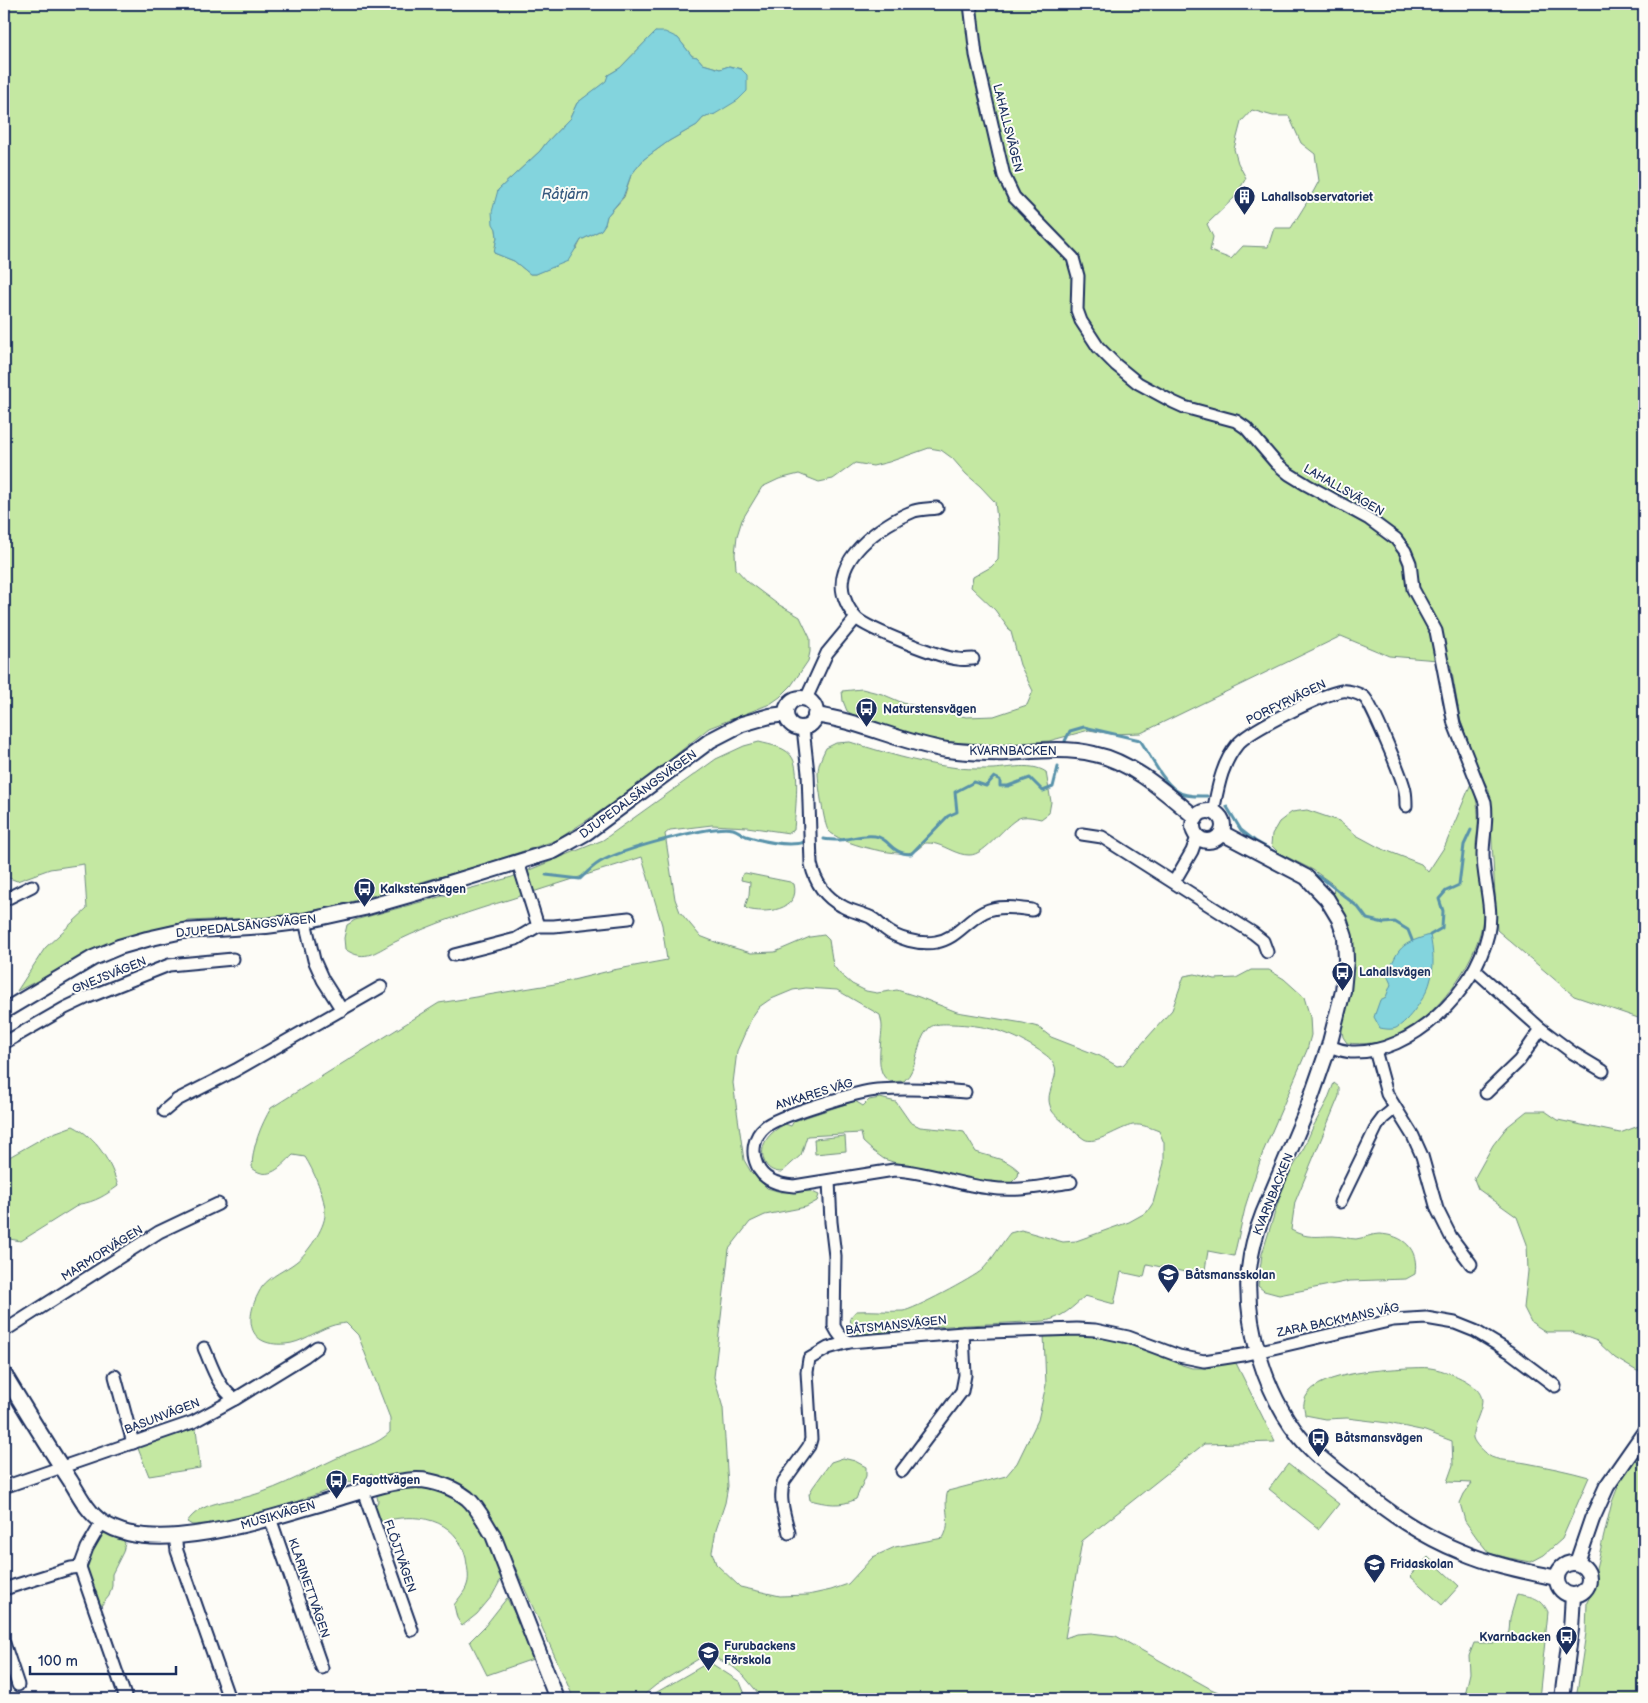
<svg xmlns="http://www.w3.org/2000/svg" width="1648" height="1703" font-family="'Balsamiq Sans',sans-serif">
  <rect width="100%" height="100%" fill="#fdfcf7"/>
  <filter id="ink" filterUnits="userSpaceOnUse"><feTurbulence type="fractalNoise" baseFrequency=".02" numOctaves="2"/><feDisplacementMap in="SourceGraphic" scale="10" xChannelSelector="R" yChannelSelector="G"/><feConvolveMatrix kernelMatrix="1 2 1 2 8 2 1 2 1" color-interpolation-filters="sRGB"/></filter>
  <g filter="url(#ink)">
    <!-- green -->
    <g fill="#c4e8a2" stroke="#708c80" fill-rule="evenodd">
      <path d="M4,4h1640v1016l-70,-24 -77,-66 -8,-140 -11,-20 -18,-51 -10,-58 -61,-5 -48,-20 -200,97 -29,1 -23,-4 -40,11 -53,4 -47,-3 -32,-5 -56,-17 -14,-9 -4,-10 -1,-10 20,-2 20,5 21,9 63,14 28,-1 33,-11 6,-14 -13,-26 -9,-33 -16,-22 -24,-23 2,-10 18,-10 7,-7 1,-23 -4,-35 -15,-16 -14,-12 -14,-16 -11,-8 -12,-2 -40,14 -16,4 -18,-3 -22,16 -14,3 -20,-8 -20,5 -17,8 -20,33 -5,16 -2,18 1,15 12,13 28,21 24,14 10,21v14l-2,9 -17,25 -11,11 -10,7 -61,24 -75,61 -77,51 -79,26 -142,40 -58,11 -90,4 -63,16 -108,54 28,-43 42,-39 -3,-45 -34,5 -33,12 -13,-5zM655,32l23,6 14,18 5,1 6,7 17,5 9,-3 12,3 -26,45 -12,4 -6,7 -28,16 -25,18 -13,16 -7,22 -17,19 -2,8 -4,6 -20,10 -4,8 -21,17 -20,9h-6l-16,-13 -20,-8 3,-16 -1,-8 2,-39 42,-39 6,-8 24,-25 7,-15 30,-22 1,-6 12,-7zM1252,110l21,6h16l12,27 14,11 4,27 -7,13 -21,34h-17l-6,19 -25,-1 -12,13 -21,-8 3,-14 -6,-13 28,-27 11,-19 -8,-15 -4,-14 7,-27z"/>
      <path d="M759,742c11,3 29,5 34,17 7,13 2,55 1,71l-5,3 -42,-6 -35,-2 -42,5 -5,4 10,65 5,13 20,24 18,7 33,10 24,-1 35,-15 14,-2 5,5 4,25 6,8 13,11 14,7 11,2 20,-3 22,7 38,15 66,11 15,4 13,10 49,19 17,10 6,-1 49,-55 12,-34 11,-2 19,5 22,-1 15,-8h18l15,9 20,18 6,20 1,18 -4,15 -44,102 -17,52 -12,52 -26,-5 -4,25 -57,-12 -3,13 -23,-5 -7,32 -29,-8c-12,11 -23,22 -40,25l-115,6 -48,7 -26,1 -4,-6 -2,-11 6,-7c16,-1 31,1 47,0 10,-1 70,-33 79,-41 10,-10 19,-26 28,-37l11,-3 42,12 13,-1 53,-19 18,-10 6,-9 11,-40v-20l-5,-12c-8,-3 -17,-7 -26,-6 -13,2 -38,21 -49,14 -6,-4 -29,-23 -32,-28 -1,-3 -3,-7 -3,-11 -1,-11 11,-26 5,-36 -4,-7 -11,-11 -17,-15 -29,-18 -52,-24 -86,-25 -7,0 -16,-1 -22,4 -15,15 -9,39 -25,53 -5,0 -12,2 -16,-1 -14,-8 -6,-41 -6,-53 0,-4 -1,-8 -2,-12l-43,-25 -31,-2 -13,2 -24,10 -10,7 -7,10 -15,34 -4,32 11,77 7,12 16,16 14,4 29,-1 9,4 -2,6 -11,6 -41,8 -15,7 -21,27 -15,128 9,31 5,78 -3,17 -9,27 -4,22 4,12 24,23 40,9 28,-1 23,-5 17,-6 25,-27 22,-10 48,-9c10,-17 -1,-31 5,-47l58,-15 11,-13 21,-43 8,-35 -2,-50h44l29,3 51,18 14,9 10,3h14l28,-9 41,83 -71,2 -122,97 -17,97 11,-4 15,-1 25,3 95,53 24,10h-474l-2,-5 -15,-18 -12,-10 -16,-8h-16l-44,27 -17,14h-65l-59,-132 -15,14 -8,15 -15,18 -15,12 -5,-8 -3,-13c4,-6 11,-13 13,-20 3,-8 0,-19 -1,-27 -10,-41 -51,-46 -86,-36l-7,-10 5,-11 -6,-27c-59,21 -117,47 -180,51l-5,-3c14,-21 42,-20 63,-26 33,-9 64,-28 96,-42 16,-7 31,-9 44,-22v-14l-32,-83 -12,-12c-5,1 -10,1 -15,3 -16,5 -29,17 -46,18 -41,3 -40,-30 -23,-57 8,-11 24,-17 34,-25 11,-8 29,-34 29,-48 1,-15 -12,-45 -20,-57l-12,-2c-12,11 -24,27 -41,13 0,-21 9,-43 19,-60l168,-105 122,-20 52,-13 54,-10 -5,-35 -20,-68c-44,14 -87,28 -131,42 -39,12 -77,24 -114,42 -20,9 -31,23 -52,8l-1,-11 3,-13 8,-5 157,-43 91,-37 113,-81 28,-13z"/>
      <path d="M850,742c33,10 67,21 101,25 11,2 23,2 35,2 18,1 44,-8 60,3l5,30 -2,11 -8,6c-5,-1 -13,-3 -19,-2 -15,3 -36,39 -53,38 -12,0 -22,-8 -33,-11 -3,-1 -8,-1 -11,-1 -4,3 -8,8 -13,9 -16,5 -73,-8 -84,-22 -4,-6 -10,-48 -10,-57 0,-9 4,-17 8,-25l10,-5z"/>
      <path d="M1472,781c4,15 7,29 6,45 0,6 -2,13 -2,19 1,26 11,55 6,80 -8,42 -46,90 -82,111 -12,7 -39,9 -53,7l-4,-6 -2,-11 6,-20 7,-49 -5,-27 -16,-33 1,-12 -21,-15 -34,-17 -8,-8 1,-11 7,-12 13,-10 15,-2 32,11 17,14 24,13 41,16 7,8 17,-26z"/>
      <path d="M745,873l45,9 4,2c7,27 -30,30 -47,25l-2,-2 4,-12 1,-13 -9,-2 1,-5z"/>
      <path d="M1334,1083l5,4v9l-44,106 -4,28c17,9 24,6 42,6 8,0 16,3 23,3 8,-1 16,-5 23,-5 25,1 40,15 36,40l-9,5 -56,2 -71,14 -15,-4 -6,-5 4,-32 22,-71 18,-31 11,-25 14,-26z"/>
      <path d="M880,1098l16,4 14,20 10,5 32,3 12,2 12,20c17,6 30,6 43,19l-1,5 -9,9 -24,-1 -86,-20 -15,-5 -11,-8 -10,-9 -2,-9 -54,3 -6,19 -19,17c-7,0 -13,-2 -17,-9 -8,-18 5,-31 20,-39l6,2 3,-5 61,-20 8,5 6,-6z"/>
      <path d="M1527,1111h18l13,9 62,13 24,-9v247h-7l-22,-13 -18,-17 -25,-9h-26l-15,-10 -7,-14 4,-37 -1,-27 -10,-27 -39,-28 -4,-10 19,-34 14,-18z"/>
      <path d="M73,1126c23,11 38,36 45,60 -12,9 -23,16 -38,18l-59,37 -17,-3v-78l44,-25z"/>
      <path d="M845,1136l1,15 -31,3 -1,-15z"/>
      <path d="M1407,1368c8,0 16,-1 23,0 15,2 52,15 52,33 0,11 -11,27 -9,37 2,6 10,14 15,17 7,6 28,6 38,8 21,4 42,8 63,14l-27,62 -18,16 -13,7 -22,-4 -20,-5 -12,-15 -12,-17 -5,-18 4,-9 8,-11 -25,-1 6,-17 -1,-24 -27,-10 -37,-8 -41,-5 -21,1 -21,-4c0,-4 -2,-9 -1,-12 4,-31 79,-33 103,-35z"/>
      <path d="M196,1427l4,41 -51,8 -12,-30z"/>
      <path d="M1644,1442v257h-68l10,-66 1,-31 10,-18 -1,-16 16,-66 14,-36z"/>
      <path d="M843,1458l12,3 11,6v9l-10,23c-15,8 -30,5 -46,1l-1,-6 4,-7 18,-25z"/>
      <path d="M1288,1464l51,40 -20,25 -50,-40z"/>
      <path d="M106,1530l14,6 5,7 -2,9 -11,22v12l-3,10 -9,11 -16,-42 18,-32z"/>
      <path d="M1428,1557l31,29 -17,19 -32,-29z"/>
      <path d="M1517,1594c15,3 24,3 31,18l-9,87h-75l6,-26 -1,-17 5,-13h21l10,-3 4,-9 1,-13z"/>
      <path d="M507,1598l29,60 -49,17 -17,-34 15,-15z"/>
      <path d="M709,1662l31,20 7,17h-102z"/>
    </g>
    <!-- water -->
    <g fill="#83d4dd" stroke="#5992aa">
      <path d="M655,32h10l13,6 14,18 5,1 6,7 17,5 9,-3 12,3 6,6v16l-9,9 -23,14 -12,4 -6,7 -28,16 -25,18 -13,16 -8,22 -16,19 -2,8 -4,6 -20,10 -13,21 -32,13h-6l-16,-13 -20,-8 3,-16 -1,-8 -3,-5 -1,-12 6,-22 42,-39 6,-8 24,-25 7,-15 29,-22 2,-6 12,-7z"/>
      <path d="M1430,935c3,15 5,32 0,47 -3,13 -22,40 -34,46 -5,2 -11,1 -16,0l-6,-11 6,-17 6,-3 5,-13 -4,-9c12,-28 13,-31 43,-40z"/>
    </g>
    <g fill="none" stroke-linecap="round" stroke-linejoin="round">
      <!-- stream -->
      <g stroke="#5992aa" stroke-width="3">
        <path d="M1065,741l5,-10 14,-4 56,13c10,15 22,41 37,51 7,6 21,5 30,5"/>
        <path d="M1227,807l14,23 14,11 68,38 35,28 9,12 17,4 11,-1 13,8 4,10"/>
        <path d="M824,839c5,1 11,1 16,1 11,-1 23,-6 35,-4 15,2 15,18 36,18l37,-38 9,-4 -2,-20 19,-10 12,4 8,-9 6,3v6h8l22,-8 13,13 10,-4 5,-20"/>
        <path d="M546,875l34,4c6,-6 13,-13 20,-17 21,-12 111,-38 133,-33 4,1 9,5 13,7 19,6 41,11 60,6"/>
        <path d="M1430,935l12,-7 1,-17 -4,-12 7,-8 13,-6 5,-40 7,-15"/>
      </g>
      <defs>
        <g id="minor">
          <path d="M970,4l6,51 28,121 10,21 59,61 5,18 -1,34 4,11 17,26 18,18 22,18 35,19 11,5 52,14 10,7 30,35 13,11 18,11 62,34 27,20 9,12 5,12 3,26 23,42 18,93 31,78c3,18 -2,35 -2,53 0,26 11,52 5,79 -13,57 -76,121 -137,118 -8,-1 -15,-3 -22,-6"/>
          <path d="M937,508c-7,1 -16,1 -23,3 -31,12 -87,50 -68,91 2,5 6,11 10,16 12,11 85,40 102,41 5,1 10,0 15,0"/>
          <path d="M806,699l21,-46 29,-35"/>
          <path d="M803,728l5,45 3,91c4,18 14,33 31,42 8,5 19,7 28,11 6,3 10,8 15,12 12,10 35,16 51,13 20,-3 30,-21 48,-30 15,-7 32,-4 48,-2"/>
          <path d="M1213,812c5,-24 8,-47 24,-67 12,-15 86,-51 105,-54 6,-1 16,2 22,6 7,5 39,82 41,94 1,5 1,10 1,15"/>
          <path d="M1082,834l20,3 151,96 10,8 4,11"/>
          <path d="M518,862l20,64"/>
          <path d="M1174,882l18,-31 5,-14"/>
          <path d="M4,900l28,-14"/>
          <path d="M305,921l9,39 9,20 19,30"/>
          <path d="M454,955l62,-16 22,-13h16l75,-8"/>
          <path d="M1475,970l66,59 32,24 30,18"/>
          <path d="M4,1043l61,-35 21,-10 83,-33 64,-6"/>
          <path d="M1375,1050l12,44 26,42 9,20 15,53 14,28 20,27"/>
          <path d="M965,1092c-29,-3 -58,-4 -88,-2 -17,1 -100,26 -112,37 -11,9 -14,25 -8,38 6,16 22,20 37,21l100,-16c33,1 63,15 96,18 27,4 54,-2 81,-6"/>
          <path d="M1486,1093l33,-32 22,-32"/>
          <path d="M164,1111l13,-11 59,-30 145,-83"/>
          <path d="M829,1181l2,41 4,34 -1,70c4,8 7,12 15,16"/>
          <path d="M1340,1202l37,-76 6,-8 12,-10"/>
          <path d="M4,1331l155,-99 59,-28"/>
          <path d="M204,1348c8,18 14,40 31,51"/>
          <path d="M115,1376l18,67"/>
          <path d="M902,1471l60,-80 3,-16 -2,-42"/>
          <path d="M4,1487l189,-65 42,-23 70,-43 12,-9"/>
          <path d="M363,1491l49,139"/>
          <path d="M270,1518l52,150"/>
          <path d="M789,1533c-4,-17 -11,-35 -5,-52l25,-35 2,-7 -4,-67 2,-13 19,-11 21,-6 114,-9 114,-4 18,1 33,7 51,19 25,5 39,-6 150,-35 33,-2 29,5 20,8 35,21 45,34"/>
          <path d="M175,1536l2,15 52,148"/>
          <path d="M80,1567l46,132"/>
          <path d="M80,1567l7,-19 15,-26"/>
          <path d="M4,1589l67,-21 9,-1"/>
          <path d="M4,1643l14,42"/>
        </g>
        <g id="tertiary">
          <circle cx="801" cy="713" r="15"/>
          <path d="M815,715c45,6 87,28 132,35 20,2 40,4 60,3 29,-2 59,-6 87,1 39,8 72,39 102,64"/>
          <circle cx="1208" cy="826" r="15"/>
          <path d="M1222,833l84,44 21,22 12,20 6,18 1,23 -3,31 -14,55 -23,66 -43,102c-7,18 -12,36 -14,55 -5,55 16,124 50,167 16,20 37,34 57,50 33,27 66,50 106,66 30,13 63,19 95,26"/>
          <path d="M4,1011l89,-53 26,-11 28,-8 36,-8 83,-5 39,-5 59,-13 63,-18 127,-39 32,-18 125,-93 31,-16 28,-8 16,-2"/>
          <path d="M4,1374c21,35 43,71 66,106 9,14 17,32 32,42 22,15 51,16 76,14 55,-5 106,-22 158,-37 26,-8 54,-18 81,-19 17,0 37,8 50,18 11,9 18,25 26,37l64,164"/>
          <circle cx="1573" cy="1579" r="16"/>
          <path d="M1577,1563l15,-44 15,-33 37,-53"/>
          <path d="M1562,1699l9,-70 2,-34"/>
        </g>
      </defs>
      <!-- minor casing -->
      <use href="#minor" stroke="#1b2f5e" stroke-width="15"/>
      <!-- tertiary casing -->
      <use href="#tertiary" stroke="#1b2f5e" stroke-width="18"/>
      <!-- minor -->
      <use href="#minor" stroke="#fdfcf7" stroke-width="11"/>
      <!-- tertiary -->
      <use href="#tertiary" stroke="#fdfcf7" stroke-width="14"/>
    </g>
  </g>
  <!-- icons -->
  <defs>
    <symbol id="building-pin" viewBox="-11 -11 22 30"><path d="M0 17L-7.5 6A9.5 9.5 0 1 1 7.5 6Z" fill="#1b2f5e" stroke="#fdfcf7"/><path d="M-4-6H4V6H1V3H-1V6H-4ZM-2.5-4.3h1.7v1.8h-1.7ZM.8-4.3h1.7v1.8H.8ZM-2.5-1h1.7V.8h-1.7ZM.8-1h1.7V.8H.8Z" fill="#fff"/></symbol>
    <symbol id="bus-pin" viewBox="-11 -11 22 30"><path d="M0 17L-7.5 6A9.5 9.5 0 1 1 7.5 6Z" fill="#1b2f5e" stroke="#fdfcf7"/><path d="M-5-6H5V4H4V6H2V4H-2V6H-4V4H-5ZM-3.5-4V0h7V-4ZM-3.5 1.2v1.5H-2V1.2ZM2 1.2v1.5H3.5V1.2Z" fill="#fff"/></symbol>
    <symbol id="school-pin" viewBox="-11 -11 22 30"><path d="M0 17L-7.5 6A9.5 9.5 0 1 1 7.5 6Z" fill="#1b2f5e" stroke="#fdfcf7"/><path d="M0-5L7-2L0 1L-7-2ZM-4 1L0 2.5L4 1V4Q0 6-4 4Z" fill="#fff"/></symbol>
  </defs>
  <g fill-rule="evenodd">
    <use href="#building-pin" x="1232" y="184" width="25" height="34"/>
    <use href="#bus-pin" x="854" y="696" width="25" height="34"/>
    <use href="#bus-pin" x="352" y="876" width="25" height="34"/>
    <use href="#bus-pin" x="1330" y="960" width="25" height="34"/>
    <use href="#school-pin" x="1156" y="1262" width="25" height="34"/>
    <use href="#bus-pin" x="1306" y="1426" width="25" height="34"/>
    <use href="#bus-pin" x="324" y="1468" width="25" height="34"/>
    <use href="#school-pin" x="1362" y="1552" width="25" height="34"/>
    <use href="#bus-pin" x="1554" y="1624" width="25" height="34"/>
    <use href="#school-pin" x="696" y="1640" width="25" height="34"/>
  </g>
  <g text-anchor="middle" stroke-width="4" stroke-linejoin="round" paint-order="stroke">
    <!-- street labels -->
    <g font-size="12" fill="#1b2f5e" stroke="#fdfcf7">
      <text transform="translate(1008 128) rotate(76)" y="4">LAHALLSVÄGEN</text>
      <text transform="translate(1344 490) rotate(30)" y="4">LAHALLSVÄGEN</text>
      <text transform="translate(1286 702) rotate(-26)" y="4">PORFYRVÄGEN</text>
      <text x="1013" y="755">KVARNBACKEN</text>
      <text transform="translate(638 794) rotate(-36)" y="4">DJUPEDALSÄNGSVÄGEN</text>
      <text transform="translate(246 926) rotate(-6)" y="4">DJUPEDALSÄNGSVÄGEN</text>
      <text transform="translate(109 975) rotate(-22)" y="4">GNEJSVÄGEN</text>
      <text transform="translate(814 1094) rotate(-17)" y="4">ANKARES VÄG</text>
      <text transform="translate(1273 1194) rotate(-68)" y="4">KVARNBACKEN</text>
      <text transform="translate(102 1253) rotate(-32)" y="4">MARMORVÄGEN</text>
      <text transform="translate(1338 1320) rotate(-12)" y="4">ZARA BACKMANS VÄG</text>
      <text transform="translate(896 1325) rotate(-6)" y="4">BÅTSMANSVÄGEN</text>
      <text transform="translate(162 1416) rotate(-21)" y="4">BASUNVÄGEN</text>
      <text transform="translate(278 1515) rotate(-16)" y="4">MUSIKVÄGEN</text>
      <text transform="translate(400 1556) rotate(71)" y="4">FLÖJTVÄGEN</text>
      <text transform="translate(309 1588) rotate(71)" y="4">KLARINETTVÄGEN</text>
    </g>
    <!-- poi labels -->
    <g font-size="12" font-weight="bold" fill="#1b2f5e" stroke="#fdfcf7" text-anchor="start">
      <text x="1261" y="201">Lahallsobservatoriet</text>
      <text x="883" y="713">Naturstensvägen</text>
      <text x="380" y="893">Kalkstensvägen</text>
      <text x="1359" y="976">Lahallsvägen</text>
      <text x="1185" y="1279">Båtsmansskolan</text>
      <text x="1335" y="1442">Båtsmansvägen</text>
      <text x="352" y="1484">Fagottvägen</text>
      <text x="1390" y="1568">Fridaskolan</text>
      <text x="1551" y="1641" text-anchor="end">Kvarnbacken</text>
      <text x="724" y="1650">Furubackens<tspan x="724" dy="14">Förskola</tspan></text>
    </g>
    <!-- water labels -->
    <g font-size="14" font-style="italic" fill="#35587e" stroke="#fdfcf7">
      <text x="565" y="199">Råtjärn</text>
    </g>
  </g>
  <!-- margin -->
  <rect width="1648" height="1703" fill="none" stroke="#fdfcf7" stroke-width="20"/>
  <rect x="10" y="10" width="1628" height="1683" fill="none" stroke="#1b2f5e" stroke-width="2" filter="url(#ink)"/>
  <!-- scale -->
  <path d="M30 1666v8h146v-8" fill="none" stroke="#1b2f5e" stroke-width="2.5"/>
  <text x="38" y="1666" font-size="15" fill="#1b2f5e" stroke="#fdfcf7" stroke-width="4" paint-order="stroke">100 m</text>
</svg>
